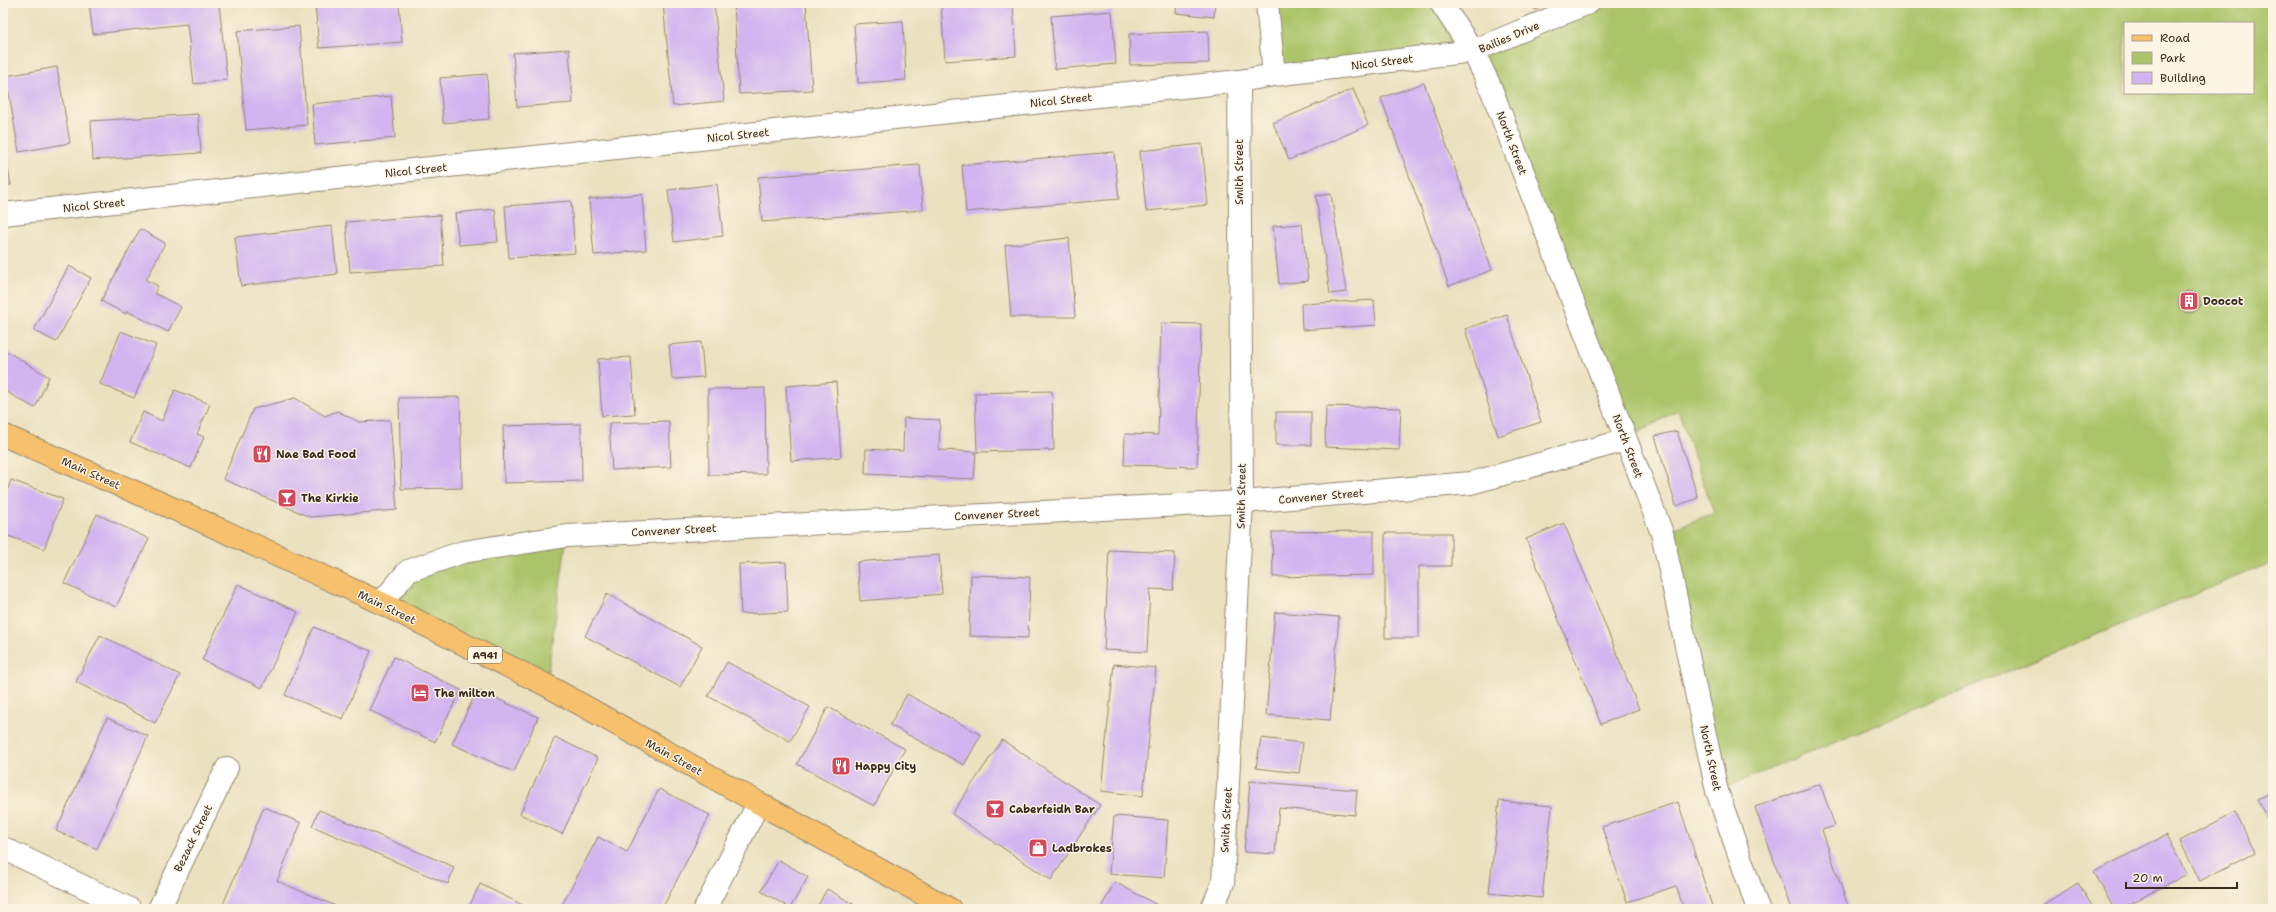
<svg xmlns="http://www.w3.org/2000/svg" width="2276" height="912" font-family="'Shantell Sans',sans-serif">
  <rect width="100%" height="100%" fill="#fcf5e5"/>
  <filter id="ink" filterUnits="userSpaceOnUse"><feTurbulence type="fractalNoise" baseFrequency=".025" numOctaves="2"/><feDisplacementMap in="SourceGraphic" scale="8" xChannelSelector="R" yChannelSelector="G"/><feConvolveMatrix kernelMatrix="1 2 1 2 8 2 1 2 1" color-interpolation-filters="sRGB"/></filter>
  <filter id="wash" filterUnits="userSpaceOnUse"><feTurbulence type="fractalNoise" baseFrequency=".012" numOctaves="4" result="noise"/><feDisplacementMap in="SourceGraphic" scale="16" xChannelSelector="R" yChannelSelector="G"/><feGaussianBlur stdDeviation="0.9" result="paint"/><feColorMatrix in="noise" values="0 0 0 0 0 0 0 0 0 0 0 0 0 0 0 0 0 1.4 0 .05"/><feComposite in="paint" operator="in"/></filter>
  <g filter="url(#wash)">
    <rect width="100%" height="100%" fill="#ebe1bf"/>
    <!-- green -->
    <g fill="#acc469" stroke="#747744" fill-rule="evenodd">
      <path d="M1267,3h174l32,48 115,-48h685v559l-556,229 -55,-258 52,-20 -36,-103 -52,30 -153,-388 -199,23zM2125,23h128v70h-128z"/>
      <path d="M567,536l-21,149 -165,-82 27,-32z"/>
    </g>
    <g id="blocks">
      <!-- building -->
      <g fill="#d2b4f1">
        <path d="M89,3h130l8,77 -33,4 -7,-60 -94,10z"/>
        <path d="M315,3h84l3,39 -83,6z"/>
        <path d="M663,3h51l10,98 -51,5z"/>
        <path d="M734,3h72l6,87 -73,4z"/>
        <path d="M941,3h72l3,53 -71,5z"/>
        <path d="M1177,3h38l-1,14 -38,-4z"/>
        <path d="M1532,3h18l-15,7z"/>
        <path d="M1112,11l4,53 -61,5 -4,-53z"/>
        <path d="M903,21l3,59 -48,3 -4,-59z"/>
        <path d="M299,26l8,99 -61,5 -9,-99z"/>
        <path d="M1208,31l1,32 -79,2 -1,-31z"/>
        <path d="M569,49l4,54 -56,4 -4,-54z"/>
        <path d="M57,67l13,76 -51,9 -13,-76z"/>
        <path d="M487,74l2,45 -46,4 -3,-45z"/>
        <path d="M1424,83l68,187 -43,16 -68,-188z"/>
        <path d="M1353,89l15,36 -79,35 -16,-37z"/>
        <path d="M391,96l4,42 -80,7 -3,-41z"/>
        <path d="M198,114l3,39 -108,7 -2,-39z"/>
        <path d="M1202,144l6,61 -62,6 -6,-60z"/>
        <path d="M4,148l7,37h-8z"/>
        <path d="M1114,152l5,47 -153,13 -4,-47z"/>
        <path d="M920,165l3,45 -161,12 -4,-45z"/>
        <path d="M717,184l6,52 -49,6 -6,-52z"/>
        <path d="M642,194l4,56 -52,5 -5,-56z"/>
        <path d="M1331,194l15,98 -16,2 -14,-98z"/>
        <path d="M571,201l4,52 -66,5 -4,-52z"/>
        <path d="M495,209l3,33 -39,3 -4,-32z"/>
        <path d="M440,215l4,51 -94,6 -4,-50z"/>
        <path d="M1302,224l6,57 -29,3 -6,-58z"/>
        <path d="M332,226l5,48 -96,12 -6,-49z"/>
        <path d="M140,229l25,14 -19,37 12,6 -4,7 27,14 -13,25 -41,-21 -1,3 -25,-13z"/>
        <path d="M1069,238l6,79h-64l-6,-72z"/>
        <path d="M69,266l22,12 -35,64 -22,-12z"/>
        <circle cx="2189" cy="302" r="11"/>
        <path d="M1374,300l2,25 -74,5 -1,-26z"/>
        <path d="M1507,315l34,107 -43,14 -33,-107z"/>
        <path d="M1161,323l40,1 -4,143 -73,-2 1,-31 33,1z"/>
        <path d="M121,331l35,14 -22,53 -34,-14z"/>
        <path d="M701,342l3,35 -32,2 -3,-34z"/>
        <path d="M3,349l46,28 -14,31 -32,-18z"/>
        <path d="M631,357l4,57 -33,2 -4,-57z"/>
        <path d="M836,382l5,75 -50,4 -5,-75z"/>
        <path d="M765,388l1,86 -57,1 -1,-86z"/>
        <path d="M175,390l35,14 -13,30 7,3 -13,31 -61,-26 13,-30 19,9z"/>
        <path d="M1052,391l2,59 -77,2 -2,-59z"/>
        <path d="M460,397l2,91 -61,1 -2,-91z"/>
        <path d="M295,398l30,18 12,-5 22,11 31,-2 7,90 -87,7 -87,-38 30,-70z"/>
        <path d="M1326,406l75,2 -2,42 -74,-3z"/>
        <rect x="1276" y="412" width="35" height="33"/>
        <path d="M904,418l36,2 -1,30 37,2 -2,27 -109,-5 1,-25 37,2z"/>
        <path d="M669,421l2,46 -59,3 -3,-47z"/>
        <path d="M581,424l1,57 -78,2 -1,-57z"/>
        <path d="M1677,431l21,67 -22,8 -21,-70z"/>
        <path d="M11,480l52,19 -19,50 -41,-15v-31z"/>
        <path d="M97,514l52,25 -33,68 -52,-24z"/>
        <path d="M1564,523l75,186 -38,15 -75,-185z"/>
        <path d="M1374,531v44l-101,2 -1,-45z"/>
        <path d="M1385,533h66v33h-32v72h-34z"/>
        <path d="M1109,550l66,3 -2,37 -23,-1 -3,63 -43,-2z"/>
        <path d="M939,555l3,39 -82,7 -3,-39z"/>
        <path d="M786,562l2,50 -47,2 -2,-50z"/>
        <path d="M971,575l59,2 -2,61 -59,-2z"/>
        <path d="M238,584l60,28 -36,76 -60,-28z"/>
        <path d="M607,594l95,52 -22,41 -95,-51z"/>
        <path d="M1275,612l64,5 -9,103 -64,-5z"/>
        <path d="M314,627l57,24 -28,68 -58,-24z"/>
        <path d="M100,635l80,40 -25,48 -79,-41z"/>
        <path d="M394,657l67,33 -26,52 -66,-32z"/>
        <path d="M727,662l83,45 -20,34 -82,-45z"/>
        <path d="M1114,664l42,4 -13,128 -42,-5z"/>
        <path d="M477,690l61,27 -24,55 -62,-28z"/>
        <path d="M907,694l74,41 -17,30 -74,-40z"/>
        <path d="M828,707l77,42 -31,57 -77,-42z"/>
        <path d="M107,718l41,18 -51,113 -41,-18z"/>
        <path d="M555,737l43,21 -36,76 -42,-20z"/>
        <path d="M1261,738l42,5 -4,30 -43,-5z"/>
        <path d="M1002,740l98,65 -49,75 -99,-66z"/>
        <path d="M1250,781l107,9 -2,25 -76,-7 -4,46 -31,-2z"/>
        <path d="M1820,784l15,42 -13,4 27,79h-58l-36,-102z"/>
        <path d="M659,789l51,26 -48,94h-102l38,-72 29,15z"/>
        <path d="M2273,791v39l-16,-31z"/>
        <path d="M1499,801l53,5 -10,92 -53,-5z"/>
        <path d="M1678,802l35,107h-29l-8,-23 -49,16 -25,-75z"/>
        <path d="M264,807l37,16 -24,58 66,28h-122z"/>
        <path d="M319,810l135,57 -6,17 -136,-58z"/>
        <path d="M2235,812l20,40 -55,29 -20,-40z"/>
        <path d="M1114,816l54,4 -4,58 -55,-4z"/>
        <path d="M2166,835l21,39 -67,35h-6l-20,-37z"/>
        <path d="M779,860l29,17 -18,31 -29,-17z"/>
        <path d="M1115,882l49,27h-64z"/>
        <path d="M2078,883l16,26h-58z"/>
        <path d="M480,884l51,25h-63z"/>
        <path d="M827,889l35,20h-46z"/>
      </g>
    </g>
  </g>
  <g filter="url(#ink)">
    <use href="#blocks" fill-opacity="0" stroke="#93866e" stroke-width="1"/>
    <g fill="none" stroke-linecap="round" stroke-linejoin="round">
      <defs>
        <g id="minor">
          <path d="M1267,3l7,72"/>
          <path d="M1441,3l32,48 17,35 172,447 55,258 41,118"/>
          <path d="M3,214l1236,-133 35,-6 199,-24 115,-48"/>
          <path d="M381,603l27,-32 55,-19 104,-16 675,-34 229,-19 155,-43"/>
          <path d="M3,848l127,61"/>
          <path d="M159,909l68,-141"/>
          <path d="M705,909l53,-105"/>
          <path d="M1212,909l11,-26 19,-381 -3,-421"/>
        </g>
        <path id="major" d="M3,435l192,83 186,85 165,82 404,224"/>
      </defs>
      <!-- minor casing -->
      <use href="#minor" stroke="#93866e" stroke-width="24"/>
      <!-- major casing -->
      <use href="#major" stroke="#93866e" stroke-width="24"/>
      <!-- minor -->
      <use href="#minor" stroke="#fff" stroke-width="22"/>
      <!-- major -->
      <use href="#major" stroke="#f7c06c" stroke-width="22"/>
    </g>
  </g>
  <!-- icons -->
  <defs>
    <symbol id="building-square" viewBox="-11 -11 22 22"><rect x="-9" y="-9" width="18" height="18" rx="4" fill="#d1495b" stroke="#fcf5e5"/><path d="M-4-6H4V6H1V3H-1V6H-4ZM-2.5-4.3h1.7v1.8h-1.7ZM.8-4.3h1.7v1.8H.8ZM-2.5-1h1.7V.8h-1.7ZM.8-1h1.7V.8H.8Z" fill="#fff"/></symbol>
    <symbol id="restaurant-square" viewBox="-11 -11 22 22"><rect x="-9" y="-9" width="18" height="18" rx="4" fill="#d1495b" stroke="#fcf5e5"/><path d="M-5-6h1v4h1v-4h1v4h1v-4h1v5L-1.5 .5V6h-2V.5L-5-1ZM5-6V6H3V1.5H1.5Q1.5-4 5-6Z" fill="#fff"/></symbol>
    <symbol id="bar-square" viewBox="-11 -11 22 22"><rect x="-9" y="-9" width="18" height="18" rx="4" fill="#d1495b" stroke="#fcf5e5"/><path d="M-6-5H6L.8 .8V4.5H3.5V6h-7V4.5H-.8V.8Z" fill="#fff"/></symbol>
    <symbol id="hotel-square" viewBox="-11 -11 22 22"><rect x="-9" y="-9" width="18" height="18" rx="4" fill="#d1495b" stroke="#fcf5e5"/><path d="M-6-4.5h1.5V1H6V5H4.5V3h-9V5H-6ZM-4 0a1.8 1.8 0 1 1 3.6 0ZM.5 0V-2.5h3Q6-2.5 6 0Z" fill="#fff"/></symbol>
    <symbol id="shop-square" viewBox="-11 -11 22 22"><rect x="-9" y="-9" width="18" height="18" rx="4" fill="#d1495b" stroke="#fcf5e5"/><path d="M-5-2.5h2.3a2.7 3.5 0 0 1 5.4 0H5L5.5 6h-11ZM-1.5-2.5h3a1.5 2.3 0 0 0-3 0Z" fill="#fff"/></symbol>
  </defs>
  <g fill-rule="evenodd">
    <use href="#building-square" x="2178" y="290" width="22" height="22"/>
    <use href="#restaurant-square" x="251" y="443" width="22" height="22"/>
    <use href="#bar-square" x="276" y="487" width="22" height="22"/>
    <use href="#hotel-square" x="409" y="682" width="22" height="22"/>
    <use href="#restaurant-square" x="830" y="755" width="22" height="22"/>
    <use href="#bar-square" x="984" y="798" width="22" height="22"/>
    <use href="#shop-square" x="1027" y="837" width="22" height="22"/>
  </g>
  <g text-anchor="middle" stroke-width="3" stroke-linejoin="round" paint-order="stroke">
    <!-- shield labels -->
    <rect fill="#fcf5e5" stroke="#75675a" stroke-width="1" x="468" y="647" width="34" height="16" rx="3"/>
    <g font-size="10" font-weight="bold" fill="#3b2a1e">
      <text x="485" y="659">A941</text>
    </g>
    <!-- street labels -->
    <g font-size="11" fill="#3b2a1e" stroke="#fcf5e5">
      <text transform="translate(1509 37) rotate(-23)" y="4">Bailies Drive</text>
      <text transform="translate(1382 62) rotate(-7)" y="4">Nicol Street</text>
      <text transform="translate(1061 100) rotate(-6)" y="4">Nicol Street</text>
      <text transform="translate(738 135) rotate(-6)" y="4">Nicol Street</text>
      <text transform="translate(1512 143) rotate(69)" y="4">North Street</text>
      <text transform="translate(416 170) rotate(-6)" y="4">Nicol Street</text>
      <text transform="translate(1239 172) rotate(-90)" y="4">Smith Street</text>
      <text transform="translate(94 205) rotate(-6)" y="4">Nicol Street</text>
      <text transform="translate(1628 446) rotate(69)" y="4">North Street</text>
      <text transform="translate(91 473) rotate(24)" y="4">Main Street</text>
      <text transform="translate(1241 496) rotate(-89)" y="4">Smith Street</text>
      <text transform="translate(1321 496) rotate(-5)" y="4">Convener Street</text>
      <text transform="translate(997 514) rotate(-3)" y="4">Convener Street</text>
      <text transform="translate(674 530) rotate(-3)" y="4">Convener Street</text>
      <text transform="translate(387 607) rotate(26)" y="4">Main Street</text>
      <text transform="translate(674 757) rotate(29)" y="4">Main Street</text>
      <text transform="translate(1711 758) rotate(78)" y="4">North Street</text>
      <text transform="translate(1226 820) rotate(-87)" y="4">Smith Street</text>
      <text transform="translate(193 838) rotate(-64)" y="4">Bezack Street</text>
    </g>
    <!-- poi labels -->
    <g font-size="11" font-weight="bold" fill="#3b2a1e" stroke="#fcf5e5" text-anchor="start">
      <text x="2203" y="305">Doocot</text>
      <text x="276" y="458">Nae Bad Food</text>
      <text x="301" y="502">The Kirkie</text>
      <text x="434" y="697">The milton</text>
      <text x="855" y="770">Happy City</text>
      <text x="1009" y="813">Caberfeidh Bar</text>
      <text x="1052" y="852">Ladbrokes</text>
    </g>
  </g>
  <!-- margin -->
  <rect width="2276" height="912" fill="none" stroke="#fcf5e5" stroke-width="16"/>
  <!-- legend -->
  <rect x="2124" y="22" width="130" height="72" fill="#fcf5e5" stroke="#afa495"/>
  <rect x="2132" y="35" width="20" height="6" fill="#f7c06c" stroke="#afa495"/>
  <text x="2160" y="42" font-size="12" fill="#3b2a1e">Road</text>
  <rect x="2132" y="52" width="20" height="12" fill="#acc469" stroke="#afa495"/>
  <text x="2160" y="62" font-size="12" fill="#3b2a1e">Park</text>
  <rect x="2132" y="72" width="20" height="12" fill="#d2b4f1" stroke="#afa495"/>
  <text x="2160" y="82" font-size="12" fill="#3b2a1e">Building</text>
  <!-- scale -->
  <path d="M2126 882v6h111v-6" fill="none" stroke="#3b2a1e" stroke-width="2"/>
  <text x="2132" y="882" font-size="12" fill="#3b2a1e" stroke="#fcf5e5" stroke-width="3" paint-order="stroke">20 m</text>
</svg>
